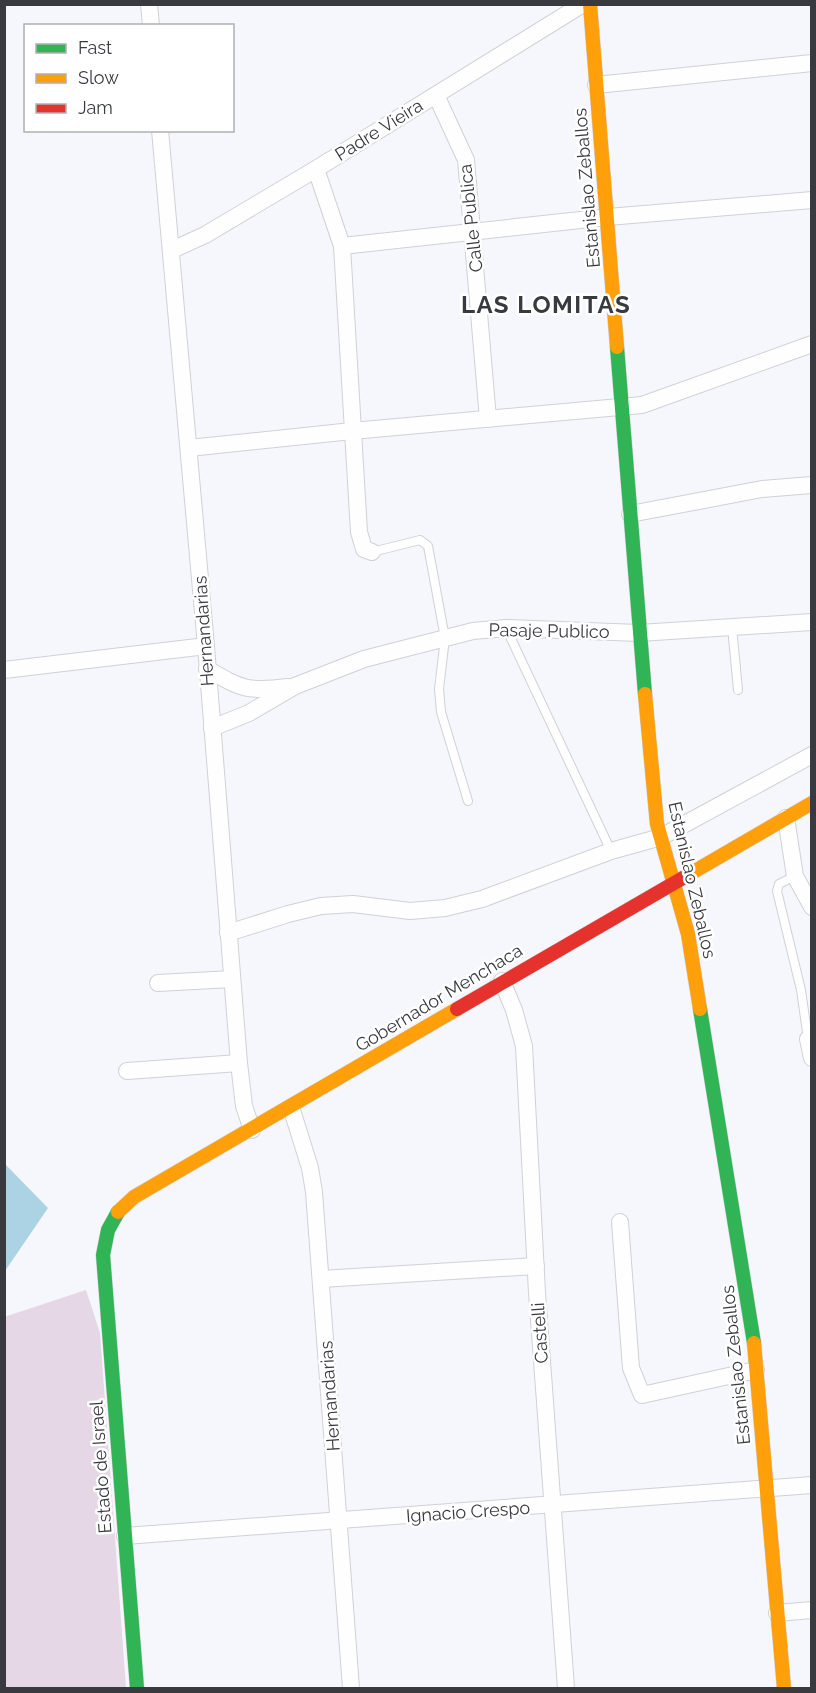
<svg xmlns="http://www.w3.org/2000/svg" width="816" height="1693" font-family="Raleway,sans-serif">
  <rect width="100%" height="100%" fill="#f6f7fc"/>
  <!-- green -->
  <path fill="#e5d7e5" d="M86,1290l14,43 26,355h-121l-1,-371z"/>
  <!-- water -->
  <path fill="#acd3e4" d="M5,1164l43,44 -43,63z"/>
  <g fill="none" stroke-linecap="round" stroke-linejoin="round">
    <defs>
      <g id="lane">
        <path d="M372,552l48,-12 8,6 17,92 -6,51 2,23 27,89"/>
        <path d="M732,627l6,63"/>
        <path d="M506,628l105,223"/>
        <path d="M795,876l-16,8 -2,7 24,99 7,49"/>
      </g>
      <g id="street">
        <path d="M149,4l2,22"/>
        <path d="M596,85l216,-22"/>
        <path d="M436,95l30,65 22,259"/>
        <path d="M160,130l46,516 33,417 5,43 8,24"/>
        <path d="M316,169l26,77 17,286 5,17 8,3"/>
        <path d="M342,246l266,-29 204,-17"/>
        <path d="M172,250l33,-15 111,-66 267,-165"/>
        <path d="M189,448l163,-17 290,-26 170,-61"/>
        <path d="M630,514l132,-25 50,-4"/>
        <path d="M207,669c35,20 40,23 81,18"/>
        <path d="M4,670l202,-24"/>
        <path d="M212,728l37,-15 46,-27 69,-27 109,-28 33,-3 133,5 173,-11"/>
        <path d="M786,818l9,58 17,31"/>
        <path d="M228,933l60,-19 33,-8 32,-2 57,7 35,-3 37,-9 129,-48 50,-14 151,-82"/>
        <path d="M502,981l12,29 10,36 13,247 29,395"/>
        <path d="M158,983l74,-4"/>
        <path d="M808,1039l4,19"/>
        <path d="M127,1071l112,-8"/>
        <path d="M291,1107l19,61 4,24 37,496"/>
        <path d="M620,1222l11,146 11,27 114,-25"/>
        <path d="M321,1279l215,-13"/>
        <path d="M125,1536l687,-51"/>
        <path d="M777,1613l35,-3"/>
      </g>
      <g id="fast">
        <path d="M617,347l28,347"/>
        <path d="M700,1009l54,334"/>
        <path d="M118,1212l-10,18 -5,25 34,433"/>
      </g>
      <g id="slow">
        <path d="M590,4l27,343"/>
        <path d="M645,694l12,130 31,110 12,75"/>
        <path d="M688,875l124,-72"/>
        <path d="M118,1212l16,-15 323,-188"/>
        <path d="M754,1343l30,345"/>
      </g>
      <path id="jam" d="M457,1009l231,-134"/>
    </defs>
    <!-- lane casing -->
    <use href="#lane" stroke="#d0d1d6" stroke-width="10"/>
    <!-- street casing -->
    <use href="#street" stroke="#d0d1d6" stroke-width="18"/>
    <!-- fast casing -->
    <use href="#fast" stroke="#d0d1d6" stroke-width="15"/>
    <!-- slow casing -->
    <use href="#slow" stroke="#d0d1d6" stroke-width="15"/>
    <!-- jam casing -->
    <use href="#jam" stroke="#d0d1d6" stroke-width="15"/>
    <!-- lane -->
    <use href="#lane" stroke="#fefeff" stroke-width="8"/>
    <!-- street -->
    <use href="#street" stroke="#fefeff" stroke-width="16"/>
    <!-- fast -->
    <use href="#fast" stroke="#30b455" stroke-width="14"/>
    <!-- slow -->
    <use href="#slow" stroke="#ff9f0a" stroke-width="14"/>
    <!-- jam -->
    <use href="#jam" stroke="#e5322d" stroke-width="14"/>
  </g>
  <g text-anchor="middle" stroke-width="5" stroke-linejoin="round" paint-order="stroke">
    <!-- street labels -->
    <g font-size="18" fill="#393a40" stroke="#fff">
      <text transform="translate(379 130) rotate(-32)" y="6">Padre Vieira</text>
      <text transform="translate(587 188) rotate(-95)" y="6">Estanislao Zeballos</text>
      <text transform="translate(471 218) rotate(-96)" y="6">Calle Publica</text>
      <text transform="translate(204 631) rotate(-94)" y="6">Hernandarias</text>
      <text transform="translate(549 631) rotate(1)" y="6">Pasaje Publico</text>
      <text transform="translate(692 880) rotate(77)" y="6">Estanislao Zeballos</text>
      <text transform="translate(439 998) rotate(-31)" y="6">Gobernador Menchaca</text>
      <text transform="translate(540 1333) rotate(-94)" y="6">Castelli</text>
      <text transform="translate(736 1365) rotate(-96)" y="6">Estanislao Zeballos</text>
      <text transform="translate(330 1396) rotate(-94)" y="6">Hernandarias</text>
      <text transform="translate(101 1467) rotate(-94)" y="6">Estado de Israel</text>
      <text transform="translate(468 1512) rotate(-4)" y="6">Ignacio Crespo</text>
    </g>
    <!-- district labels -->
    <g font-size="24" font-weight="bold" letter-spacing="1.5" fill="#393a40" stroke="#fff">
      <text x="546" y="313">LAS LOMITAS</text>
    </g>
  </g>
  <!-- border -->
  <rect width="816" height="1693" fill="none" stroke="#393a40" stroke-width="12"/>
  <!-- legend -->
  <rect x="24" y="24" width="210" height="108" fill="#ffffff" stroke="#b0b0b3" stroke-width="1.5"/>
  <rect x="36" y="44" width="30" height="9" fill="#30b455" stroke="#b0b0b3" stroke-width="1.5"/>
  <text x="78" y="54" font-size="18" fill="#393a40">Fast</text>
  <rect x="36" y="74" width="30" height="9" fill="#ff9f0a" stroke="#b0b0b3" stroke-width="1.5"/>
  <text x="78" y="84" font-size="18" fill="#393a40">Slow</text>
  <rect x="36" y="104" width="30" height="9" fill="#e5322d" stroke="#b0b0b3" stroke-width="1.5"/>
  <text x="78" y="114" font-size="18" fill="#393a40">Jam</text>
</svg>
